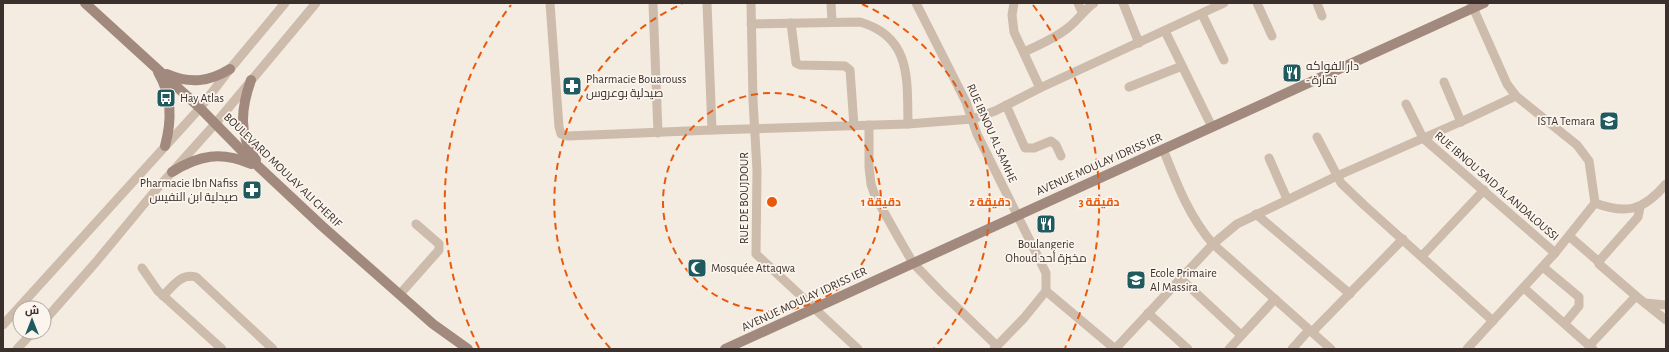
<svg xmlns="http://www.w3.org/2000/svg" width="1669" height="352" font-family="'Alegreya Sans',Cairo,sans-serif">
  <rect width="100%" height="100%" fill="#f4ebe1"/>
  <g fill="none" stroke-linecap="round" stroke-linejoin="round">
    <!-- minor -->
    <g stroke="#cdbbac" stroke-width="9">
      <path d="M550,3l9,124 2,7 7,2 144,-6 196,-6 64,-5 23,-8 45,-23 184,-85"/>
      <path d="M653,3l5,130"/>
      <path d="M707,3l5,127"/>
      <path d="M751,3l2,97 4,70 -1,84 102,95"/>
      <path d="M831,3l1,18"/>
      <path d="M916,3l50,99 11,32 69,139v18l-22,27 -30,31"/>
      <path d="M1014,3l-2,12 2,17 26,56"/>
      <path d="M1078,3l4,9"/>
      <path d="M1123,3l16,40"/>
      <path d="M1257,3l15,33"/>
      <path d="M1317,3l5,13"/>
      <path d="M1471,3l36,81 9,12 61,49 12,16 6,42c32,12 49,7 71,-19"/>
      <path d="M1202,14l22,46"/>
      <path d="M791,23l5,40 4,2 45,1 5,4 4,56"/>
      <path d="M751,24l109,-2c52,15 47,58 48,102"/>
      <path d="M1165,31l47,96"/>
      <path d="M1024,52c15,-7 32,-14 45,-25 9,-7 15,-17 25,-24"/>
      <path d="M1444,82l17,40"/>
      <path d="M1129,87l53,-21"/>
      <path d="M1406,104l17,34 132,115"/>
      <path d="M1006,105l19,43h9l17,-7 5,4 5,11"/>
      <path d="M869,125v42l2,17 4,12 23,41 15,26 28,29 56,54"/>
      <path d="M1317,137l24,46 23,22 129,116"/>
      <path d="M1163,149c13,33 26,68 50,95l118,105"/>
      <path d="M1269,158l18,41"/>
      <path d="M1640,207l-2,10 -38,43 -1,4 37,32 30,24"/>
      <path d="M1256,214l94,80"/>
      <path d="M1569,236l30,26"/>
      <path d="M1422,256l62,-66"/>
      <path d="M1543,267l36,30v9l-14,17"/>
      <path d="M142,268l16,23 64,58"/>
      <path d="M1180,278l61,57"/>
      <path d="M1524,288l69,61"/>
      <path d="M1046,291l69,58 98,-105 24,-20 100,-48 130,-57 49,-23"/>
      <path d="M400,294l39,-44v-6l-23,-20"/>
      <path d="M163,296c10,-10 18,-23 33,-19l77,72"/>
      <path d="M1645,303l21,2"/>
      <path d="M1148,313l40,36"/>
      <path d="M44,321l52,-59 58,-70 61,-68 101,-121"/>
      <path d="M3,325l197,-217 30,-39 55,-66"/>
      <path d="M1312,332l91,-93"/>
      <path d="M1589,346l47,-50"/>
      <path d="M17,349l16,-17"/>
      <path d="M1229,349l46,-50"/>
      <path d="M1292,349l17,-19"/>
      <path d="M1467,349l88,-96 40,-50"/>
    </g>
    <!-- secondary -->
    <g stroke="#a18a7d" stroke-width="10">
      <path d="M85,3l115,105 43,44 79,74 111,98 35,25"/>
      <path d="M158,72c14,24 14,48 7,74"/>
      <path d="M167,74c23,10 42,8 63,-5"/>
      <path d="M251,80c-10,28 -13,55 5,80"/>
      <path d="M172,172c27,-17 49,-21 79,-8"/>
      <path d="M725,349l759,-346"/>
    </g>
  </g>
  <!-- distance rings -->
  <g fill="none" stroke="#e8590c" stroke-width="2" stroke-dasharray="7 5">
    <circle cx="772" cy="202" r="109"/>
    <path d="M610 348A218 218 0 0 1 682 4M862 4A218 218 0 0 1 934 348"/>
    <path d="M479 348A327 327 0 0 1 511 5M1033 5A327 327 0 0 1 1065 348"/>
  </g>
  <!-- icons -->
  <defs>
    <symbol id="restaurant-square" viewBox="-11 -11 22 22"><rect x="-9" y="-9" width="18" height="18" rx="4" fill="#1f5a5e" stroke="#fbf5ee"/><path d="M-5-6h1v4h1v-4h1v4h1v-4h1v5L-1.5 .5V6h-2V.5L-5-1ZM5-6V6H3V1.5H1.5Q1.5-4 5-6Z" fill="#fff"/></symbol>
    <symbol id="pharmacy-square" viewBox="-11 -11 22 22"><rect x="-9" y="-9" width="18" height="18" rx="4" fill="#1f5a5e" stroke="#fbf5ee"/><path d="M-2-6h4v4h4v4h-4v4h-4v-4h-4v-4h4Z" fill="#fff"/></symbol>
    <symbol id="bus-square" viewBox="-11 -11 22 22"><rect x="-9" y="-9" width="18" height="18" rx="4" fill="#1f5a5e" stroke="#fbf5ee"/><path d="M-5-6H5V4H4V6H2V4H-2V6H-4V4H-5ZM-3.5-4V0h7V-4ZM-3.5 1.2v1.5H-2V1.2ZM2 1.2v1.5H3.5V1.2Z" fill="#fff"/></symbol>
    <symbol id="university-square" viewBox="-11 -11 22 22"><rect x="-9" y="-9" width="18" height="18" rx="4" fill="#1f5a5e" stroke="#fbf5ee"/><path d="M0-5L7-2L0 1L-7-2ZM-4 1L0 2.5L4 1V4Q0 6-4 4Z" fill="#fff"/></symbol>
    <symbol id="mosque-square" viewBox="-11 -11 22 22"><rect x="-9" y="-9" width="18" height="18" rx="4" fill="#1f5a5e" stroke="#fbf5ee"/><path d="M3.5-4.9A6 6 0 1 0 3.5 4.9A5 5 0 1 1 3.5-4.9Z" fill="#fff"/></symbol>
    <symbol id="school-square" viewBox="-11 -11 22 22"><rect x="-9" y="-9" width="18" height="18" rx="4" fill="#1f5a5e" stroke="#fbf5ee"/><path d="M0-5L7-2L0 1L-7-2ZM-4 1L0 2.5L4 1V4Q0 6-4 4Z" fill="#fff"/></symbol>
  </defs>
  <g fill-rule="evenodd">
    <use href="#restaurant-square" x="1281" y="62" width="22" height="22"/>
    <use href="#pharmacy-square" x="561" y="75" width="22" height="22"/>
    <use href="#bus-square" x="155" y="87" width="22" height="22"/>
    <use href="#university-square" x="1598" y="110" width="22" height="22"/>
    <use href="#pharmacy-square" x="241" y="179" width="22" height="22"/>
    <use href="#restaurant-square" x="1035" y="213" width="22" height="22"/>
    <use href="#mosque-square" x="686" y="257" width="22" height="22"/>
    <use href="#school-square" x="1125" y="269" width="22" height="22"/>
  </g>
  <g text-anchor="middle" stroke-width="3.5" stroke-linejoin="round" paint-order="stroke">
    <!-- poi labels -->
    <g font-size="12" fill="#3b302b" stroke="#fbf5ee" text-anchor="start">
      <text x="1306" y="70">دار الفواكه<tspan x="1306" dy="14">- تمارة</tspan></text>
      <text x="586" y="83">Pharmacie Bouarouss<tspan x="586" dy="14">صيدلية بوعروس</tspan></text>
      <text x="180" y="102">Hay Atlas</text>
      <text x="1595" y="125" text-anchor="end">ISTA Temara</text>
      <text x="238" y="187" text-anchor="end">Pharmacie Ibn Nafiss<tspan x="238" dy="14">صيدلية ابن النفيس</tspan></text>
      <text x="1046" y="248" text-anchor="middle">Boulangerie<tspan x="1046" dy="14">Ohoud مخبزة أحد</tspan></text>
      <text x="711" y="272">Mosquée Attaqwa</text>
      <text x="1150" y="277">Ecole Primaire<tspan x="1150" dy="14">Al Massira</tspan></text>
    </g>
    <!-- street labels -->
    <g font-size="12" fill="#3b302b" stroke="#fbf5ee">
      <text transform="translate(992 133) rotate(66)" y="4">RUE IBNOU AL SAMHE</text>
      <text transform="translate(1099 164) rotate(-24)" y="4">AVENUE MOULAY IDRISS IER</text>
      <text transform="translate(283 170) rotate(44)" y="4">BOULEVARD MOULAY ALI CHERIF</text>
      <text transform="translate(1497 186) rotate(41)" y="4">RUE IBNOU SAID AL ANDALOUSSI</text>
      <text transform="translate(744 198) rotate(-90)" y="4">RUE DE BOUJDOUR</text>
      <text transform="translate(804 299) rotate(-25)" y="4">AVENUE MOULAY IDRISS IER</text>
    </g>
  </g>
  <circle cx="772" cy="202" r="6" fill="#e8590c" stroke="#fbf5ee" stroke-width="2"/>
  <g font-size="12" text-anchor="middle" font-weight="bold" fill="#e8590c" stroke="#fbf5ee" stroke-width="3.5" stroke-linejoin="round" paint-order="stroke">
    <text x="881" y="206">1 دقيقة</text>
    <text x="990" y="206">2 دقيقة</text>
    <text x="1099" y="206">3 دقيقة</text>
  </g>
  <!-- border -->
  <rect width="1669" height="352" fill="none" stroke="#3b302b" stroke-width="8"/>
  <!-- north arrow -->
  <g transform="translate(32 320)"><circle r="19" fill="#fbf5ee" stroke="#aea6a0"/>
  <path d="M0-3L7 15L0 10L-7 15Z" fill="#1f5a5e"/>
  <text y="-6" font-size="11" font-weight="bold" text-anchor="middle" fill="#3b302b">ش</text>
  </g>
</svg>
